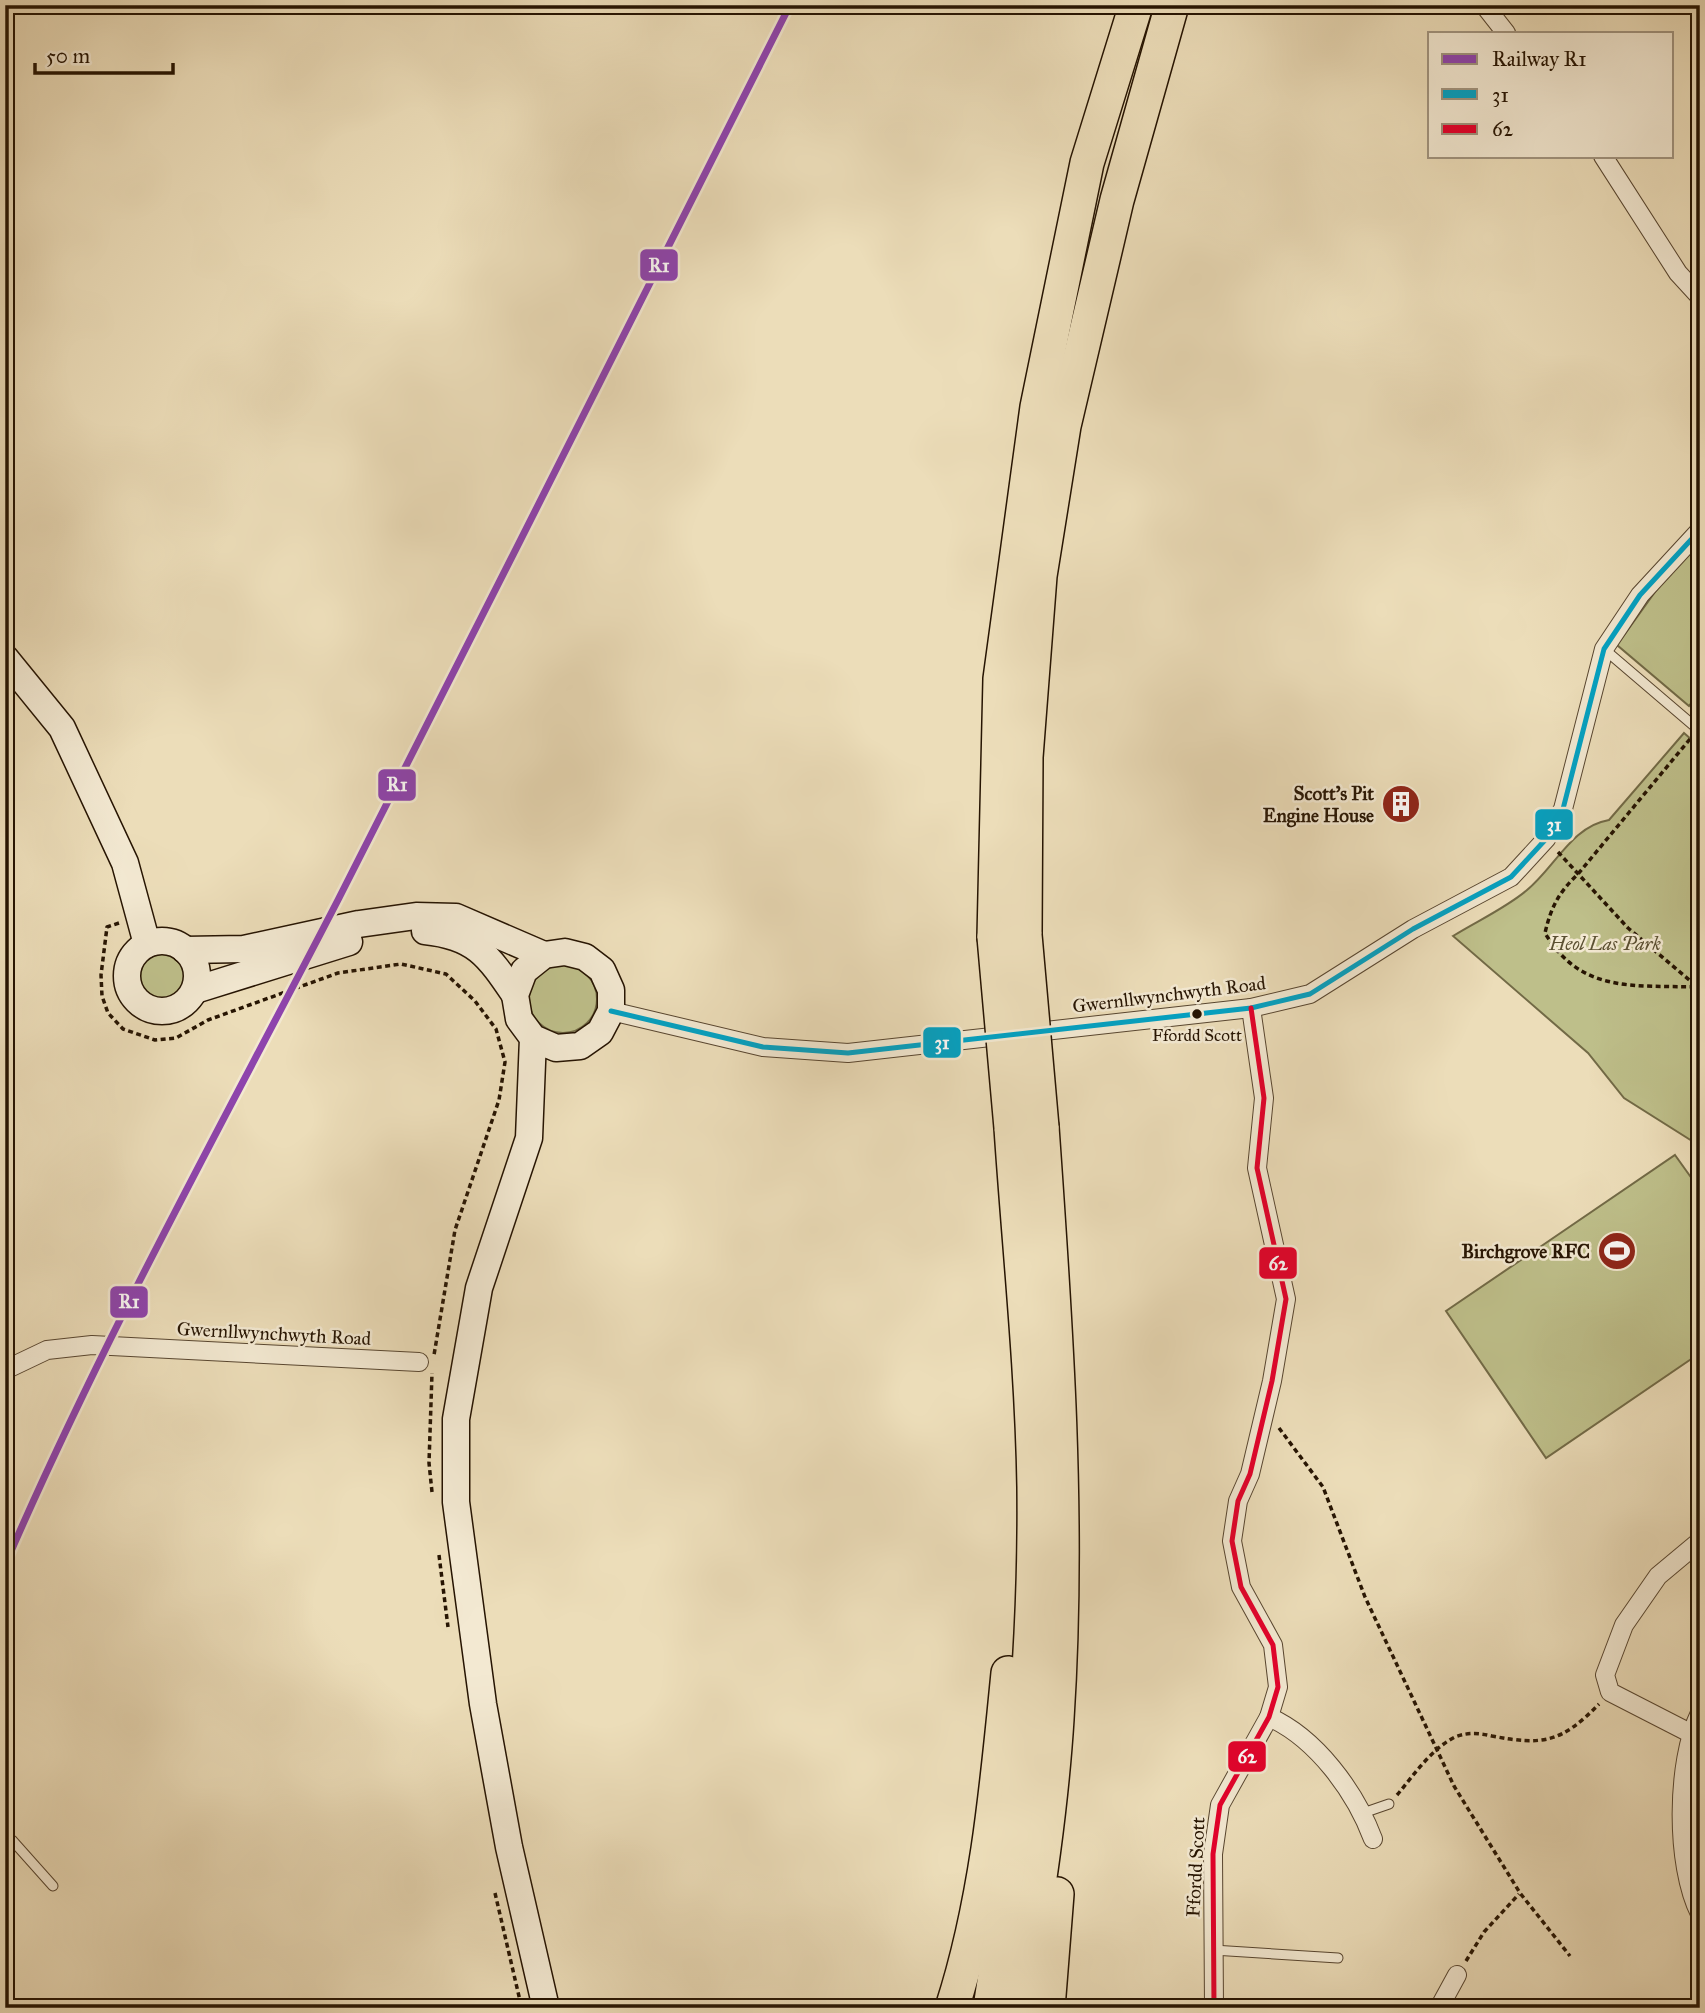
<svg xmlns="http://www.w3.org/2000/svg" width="1705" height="2013" font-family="'IM FELL Great Primer',serif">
  <rect width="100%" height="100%" fill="#ecddb9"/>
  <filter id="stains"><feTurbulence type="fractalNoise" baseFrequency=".00286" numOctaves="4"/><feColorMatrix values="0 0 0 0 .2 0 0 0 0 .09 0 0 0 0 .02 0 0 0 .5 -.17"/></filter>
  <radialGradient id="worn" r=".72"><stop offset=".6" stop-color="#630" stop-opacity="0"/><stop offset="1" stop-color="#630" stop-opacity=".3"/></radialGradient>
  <!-- green -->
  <g fill="#bebf8a" stroke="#726a46" stroke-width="2">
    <path d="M1700,536v155l-11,15 -72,-61 53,-74z"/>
    <path d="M1684,733l16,14v399l-76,-48 -36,-45 -135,-117c24,-15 53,-28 74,-46 28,-23 45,-64 82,-70z"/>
    <circle cx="161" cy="975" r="24"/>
    <circle cx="563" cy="999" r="34"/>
    <path d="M1675,1155l25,35v163l-154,105 -100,-147z"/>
  </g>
  <!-- building -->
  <path fill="#d29e76" stroke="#261402" stroke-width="2" d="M1404,788l10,9 -9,22 -18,-8 9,-21 6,3z"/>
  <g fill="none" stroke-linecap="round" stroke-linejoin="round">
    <defs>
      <g id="lane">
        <path d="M1604,649l96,82"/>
        <path d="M1363,1813l26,-9"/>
        <path d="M5,1840h7l41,46"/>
        <path d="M1213,1950l125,8"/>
      </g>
      <g id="street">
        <path d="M1484,5l22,28"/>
        <path d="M1603,156l75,117 22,24"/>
        <path d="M611,1011l152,36 85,6 403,-45 59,-14 103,-65 98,-52 35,-38 17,-30 41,-160 36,-54 60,-65"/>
        <path d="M5,1370l42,-20 45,-5 327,17"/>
        <path d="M1700,1713c-24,49 -25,152 0,201"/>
        <path d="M1269,1717c47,21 86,74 104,122"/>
        <path d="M1690,1733l-80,-41 -5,-17 19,-50 34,-49 42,-35"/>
        <path d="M1214,2008l-1,-154 7,-49 49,-88 9,-30 -5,-42 -32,-58 -9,-46 6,-40 12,-27 22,-93 14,-82 -29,-131 7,-70 -13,-90"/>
        <path d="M1439,2008l18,-33"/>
      </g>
      <g id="secondary">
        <path d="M5,658l57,70 63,135 22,81"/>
        <path d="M425,931c50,5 63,24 90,64"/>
        <circle cx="162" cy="976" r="35"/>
        <path d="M185,950l59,-1 115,-25 57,-8 40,1 88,38"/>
        <path d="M195,990l154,-48"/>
        <path d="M533,1038l23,10 24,-2 20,-14 11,-21v-21l-9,-20 -17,-13 -20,-5 -21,3 -20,16 -9,24 4,24 14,19 -4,100 -50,150 -23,131v83l27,202 26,143 37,161"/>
      </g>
      <g id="highway">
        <path d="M1025,935l1,-178 14,-181 24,-150 53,-226 55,-195"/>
        <path d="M994,937l6,-258 37,-272 50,-244 49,-158"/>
        <path d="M952,2008c35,-108 45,-223 56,-335"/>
        <path d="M990,2008c27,-173 46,-346 44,-521 -2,-120 -15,-240 -23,-359"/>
        <path d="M1020,2008c15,-96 31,-192 37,-289 13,-198 -1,-395 -15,-592"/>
        <path d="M1048,2008l9,-114"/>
      </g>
    </defs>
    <!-- lane casing -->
    <use href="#lane" stroke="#584630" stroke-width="11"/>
    <!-- street casing -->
    <use href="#street" stroke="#584630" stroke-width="20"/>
    <!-- secondary casing -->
    <use href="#secondary" stroke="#261402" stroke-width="29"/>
    <!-- highway casing -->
    <use href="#highway" stroke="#261402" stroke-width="36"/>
    <!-- path -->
    <g stroke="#261402" stroke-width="3.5" stroke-dasharray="5 3.5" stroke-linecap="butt">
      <path d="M1690,739l-112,135c-19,18 -27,33 -33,59 36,61 90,52 153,54"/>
      <path d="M1558,852l70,76 72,61"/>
      <path d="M119,923l-12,4 -6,48 1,21 6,17 15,16 32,11 21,-2 32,-18 130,-47 63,-9 45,10 29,27 21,28 9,33 -6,38 -44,130 -21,125"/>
      <path d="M1279,1428l44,59 42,110 89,189 66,107 50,63"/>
      <path d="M432,1492l-3,-29 3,-90"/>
      <path d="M439,1555l9,72"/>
      <path d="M1397,1795c17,-20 34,-46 58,-58 13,-5 24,-4 37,-1 52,10 70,6 107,-32"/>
      <path d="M495,1893l26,112"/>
      <path d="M1466,1961l18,-29 35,-38"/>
    </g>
    <!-- lane -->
    <use href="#lane" stroke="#f3e9d2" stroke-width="9"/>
    <!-- street -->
    <use href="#street" stroke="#f3e9d2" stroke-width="18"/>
    <!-- secondary -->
    <use href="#secondary" stroke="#f3e9d2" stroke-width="26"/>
    <!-- highway -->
    <use href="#highway" stroke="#ecddb9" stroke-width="33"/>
    <defs>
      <g id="highway-bridge">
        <path d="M1025,935l17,192"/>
        <path d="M994,937l17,191"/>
      </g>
    </defs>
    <!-- highway-bridge casing -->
    <use href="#highway-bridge" stroke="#261402" stroke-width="36" stroke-linecap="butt"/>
    <!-- highway-bridge -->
    <use href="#highway-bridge" stroke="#ecddb9" stroke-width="33"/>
    <defs>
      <path id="bus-1" d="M611,1011l152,36 85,6 403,-45 59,-14 103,-65 98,-52 35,-38 17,-30 41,-160 36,-54 60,-65"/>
      <path id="bus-2" d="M1214,2008l-1,-154 7,-49 49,-88 9,-30 -5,-42 -32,-58 -9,-46 6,-40 12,-27 22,-93 14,-82 -29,-131 7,-70 -13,-90"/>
    </defs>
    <!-- bus-1 casing -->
    <use href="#bus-1" stroke="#f3e9d2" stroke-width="10"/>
    <!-- bus-2 casing -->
    <use href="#bus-2" stroke="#f3e9d2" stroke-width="10"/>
    <!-- bus-1 -->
    <use href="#bus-1" stroke="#02a2c4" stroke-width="5"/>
    <!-- bus-2 -->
    <use href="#bus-2" stroke="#e4002b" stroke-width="5"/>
    <defs>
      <path id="rail-1" d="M5,1565c99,-229 220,-446 334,-667 152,-297 300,-595 451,-893"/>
    </defs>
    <!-- rail-1 casing -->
    <use href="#rail-1" stroke="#f3e9d2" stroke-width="12"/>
    <!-- rail-1 -->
    <use href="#rail-1" stroke="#8e44ad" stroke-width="7"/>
  </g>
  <!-- icons -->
  <defs>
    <symbol id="building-disc" viewBox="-11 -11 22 22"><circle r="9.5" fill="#8f2418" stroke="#f3e9d2"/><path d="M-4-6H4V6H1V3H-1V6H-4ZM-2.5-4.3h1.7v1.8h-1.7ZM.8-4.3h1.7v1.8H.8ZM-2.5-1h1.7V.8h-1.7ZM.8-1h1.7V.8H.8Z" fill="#fff"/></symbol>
    <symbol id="stadium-disc" viewBox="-11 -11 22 22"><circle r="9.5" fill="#8f2418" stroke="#f3e9d2"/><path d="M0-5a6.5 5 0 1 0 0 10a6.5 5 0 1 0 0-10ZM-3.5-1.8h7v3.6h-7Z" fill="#fff"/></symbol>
  </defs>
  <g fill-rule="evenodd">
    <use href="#building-disc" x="1379" y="782" width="44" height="44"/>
    <use href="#stadium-disc" x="1595" y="1229" width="44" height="44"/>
  </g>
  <!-- markers -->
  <circle fill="#261402" stroke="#f3e9d2" stroke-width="2.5" cx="1197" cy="1014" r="6"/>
  <g text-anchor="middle" stroke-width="5" stroke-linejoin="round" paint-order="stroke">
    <!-- bus labels -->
    <g font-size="17" fill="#261402" stroke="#f3e9d2">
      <text x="1197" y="1041">Ffordd Scott</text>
    </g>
    <!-- poi labels -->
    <g font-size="19" font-weight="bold" fill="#261402" stroke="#f3e9d2" text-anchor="end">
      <text x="1374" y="800">Scott's Pit<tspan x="1374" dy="22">Engine House</tspan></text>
      <text x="1590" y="1258">Birchgrove RFC</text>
    </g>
    <!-- park labels -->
    <g font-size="19" font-style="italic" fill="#5b5032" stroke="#f3e9d2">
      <text x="1605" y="950">Heol Las Park</text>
    </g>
    <!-- street labels -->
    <g font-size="19" fill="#261402" stroke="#f3e9d2">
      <text transform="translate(1169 994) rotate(-7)" y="7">Gwernllwynchwyth Road</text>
      <text transform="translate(274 1333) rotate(3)" y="7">Gwernllwynchwyth Road</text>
      <text transform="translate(1195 1867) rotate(-87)" y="7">Ffordd Scott</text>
    </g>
  </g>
  <g stroke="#f3e9d2" stroke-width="2.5">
    <rect x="639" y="248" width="40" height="34" rx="7" fill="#8e44ad"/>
    <rect x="377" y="768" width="40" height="34" rx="7" fill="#8e44ad"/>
    <rect x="1534" y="808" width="40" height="33" rx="7" fill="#02a2c4"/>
    <rect x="922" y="1026" width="40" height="33" rx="7" fill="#02a2c4"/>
    <rect x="1258" y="1246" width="40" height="34" rx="7" fill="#e4002b"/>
    <rect x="109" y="1285" width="40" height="34" rx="7" fill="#8e44ad"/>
    <rect x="1227" y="1740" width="40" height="33" rx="7" fill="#e4002b"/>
  </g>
  <g font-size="19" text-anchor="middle" font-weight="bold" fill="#fff">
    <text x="659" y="272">R1</text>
    <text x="397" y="791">R1</text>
    <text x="1554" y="831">31</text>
    <text x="942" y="1049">31</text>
    <text x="1278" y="1270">62</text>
    <text x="129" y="1308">R1</text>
    <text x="1247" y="1763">62</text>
  </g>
  <!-- margin -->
  <rect width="1705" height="2013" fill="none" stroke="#ecddb9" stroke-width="28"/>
  <rect x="7" y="7" width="1691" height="1999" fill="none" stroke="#261402" stroke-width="3.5"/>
  <rect x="14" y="14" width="1677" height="1985" fill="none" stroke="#261402" stroke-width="2"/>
  <!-- legend -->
  <rect x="1428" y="32" width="245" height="126" fill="#f3e9d2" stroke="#a1947f" stroke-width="2"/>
  <rect x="1442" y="54" width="35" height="10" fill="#8e44ad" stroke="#a1947f" stroke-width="2"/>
  <text x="1492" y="66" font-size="21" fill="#261402">Railway R1</text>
  <rect x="1442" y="89" width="35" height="10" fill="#02a2c4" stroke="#a1947f" stroke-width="2"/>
  <text x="1492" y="102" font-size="21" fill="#261402">31</text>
  <rect x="1442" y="124" width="35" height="10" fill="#e4002b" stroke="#a1947f" stroke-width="2"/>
  <text x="1492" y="136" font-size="21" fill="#261402">62</text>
  <!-- scale -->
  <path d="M35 63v10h138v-10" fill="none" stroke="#261402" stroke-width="3.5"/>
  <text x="46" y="63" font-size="21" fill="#261402" stroke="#f3e9d2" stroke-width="5" paint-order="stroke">50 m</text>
  <rect width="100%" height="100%" filter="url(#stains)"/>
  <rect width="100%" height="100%" fill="url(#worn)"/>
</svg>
